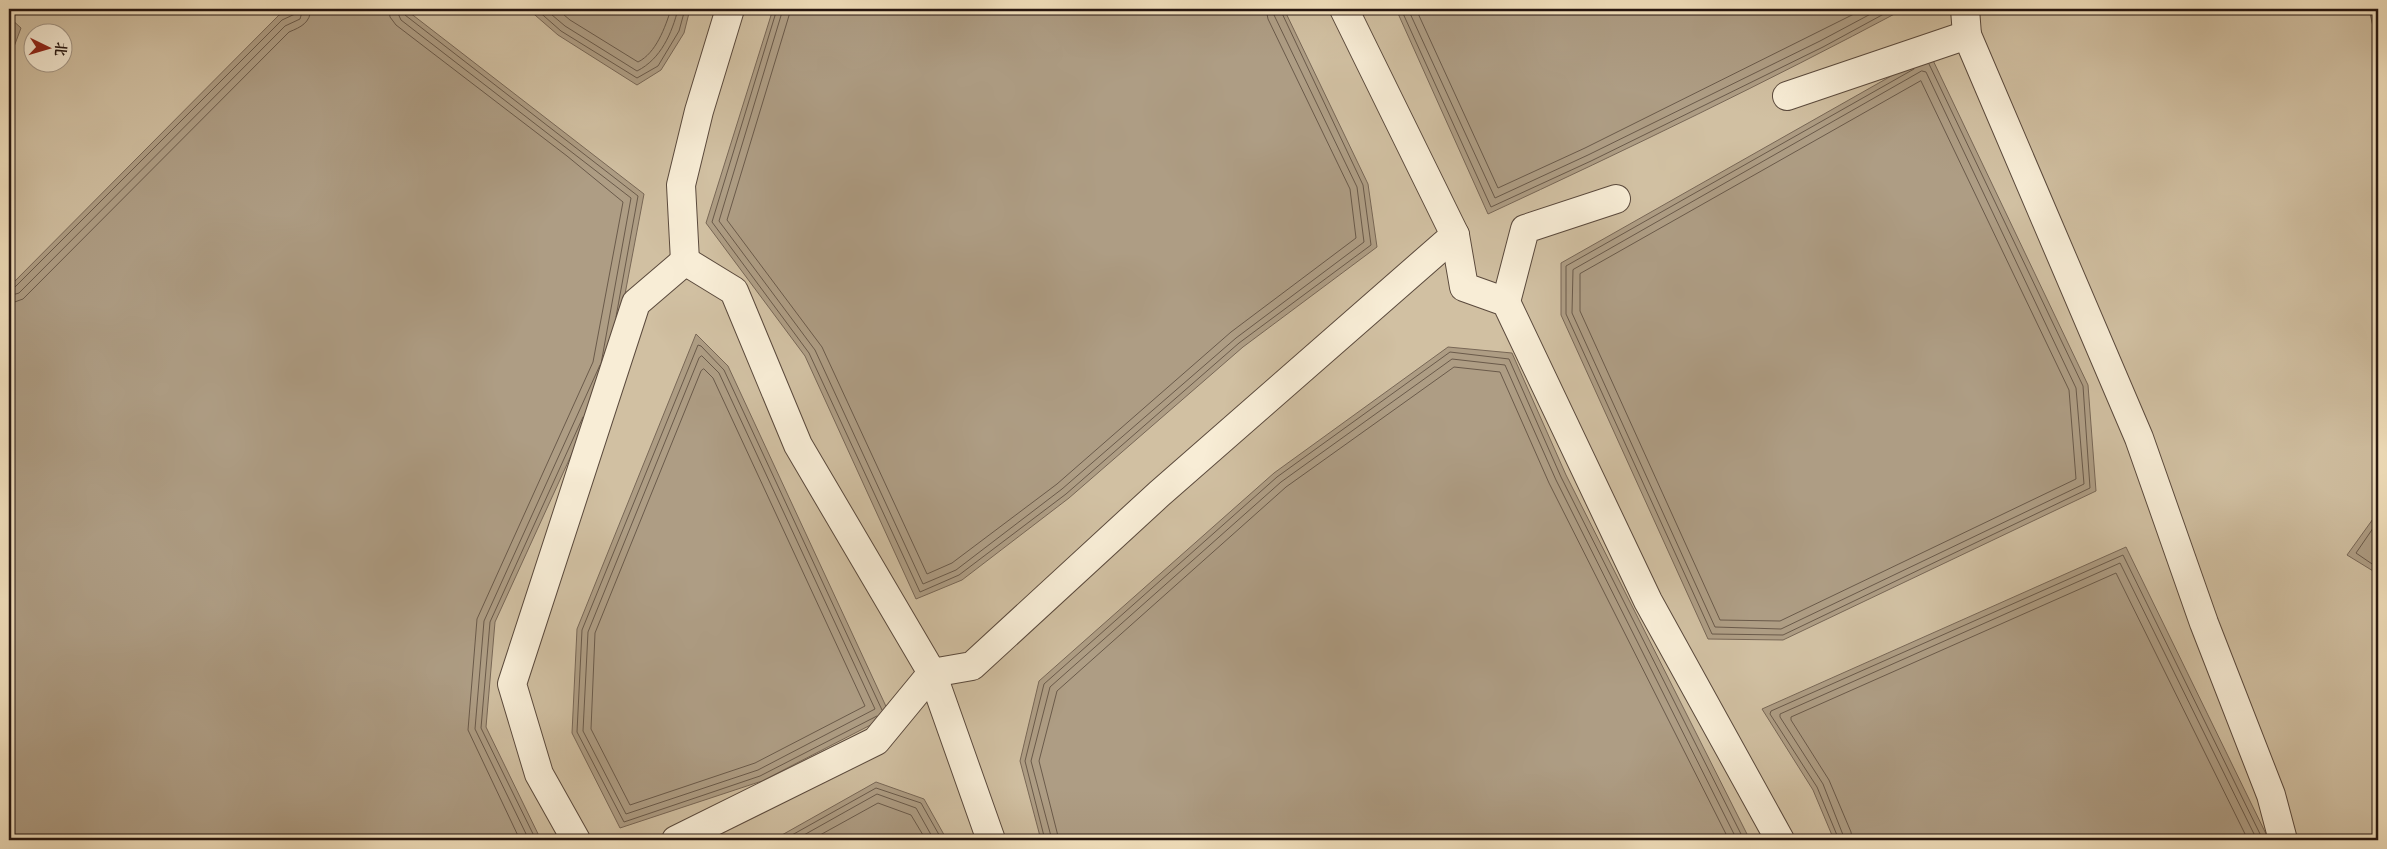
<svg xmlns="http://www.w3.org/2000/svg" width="2387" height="849" font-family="'IM FELL DW Pica','Noto Serif SC',serif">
  <rect width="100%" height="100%" fill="#f4e3c0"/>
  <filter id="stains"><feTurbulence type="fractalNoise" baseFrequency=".004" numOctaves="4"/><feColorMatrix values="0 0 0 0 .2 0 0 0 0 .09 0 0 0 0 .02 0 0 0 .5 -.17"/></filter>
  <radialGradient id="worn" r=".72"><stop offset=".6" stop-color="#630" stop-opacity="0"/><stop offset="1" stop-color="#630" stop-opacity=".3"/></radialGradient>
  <!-- green -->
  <path fill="#d1c0a2" stroke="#7c6b59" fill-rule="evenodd" d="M9,9h2369v831h-2369zM32,32h30v30h-30z"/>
  <!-- water -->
  <g fill="#ae9d84" stroke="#786756">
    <path d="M298,9h107l239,185 -33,174 -116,254 -9,105 55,113h-532v-553l270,-272z"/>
    <path d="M528,9h162l-6,24 -23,37 -24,15 -79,-50z"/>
    <path d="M773,9h511l84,175 9,63 -134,100 -174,151 -107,82 -46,19 -111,-243 -99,-133z"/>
    <path d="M1396,9h508c-137,73 -276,140 -416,205z"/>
    <path d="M2369,9h9v40z"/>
    <path d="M9,17l12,11 -12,32z"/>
    <path d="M1930,54l158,331 8,106 -313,149 -75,-1 -147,-324v-52z"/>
    <path d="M696,334l32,32 162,349 -128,66 -142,47 -48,-95 5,-104z"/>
    <path d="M1448,347l64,6 54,122 184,365h-709l-21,-79 19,-80 235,-208z"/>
    <path d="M2378,512v62l-31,-19z"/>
    <path d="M2126,547l143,293h-435l-21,-50 -51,-81z"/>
    <path d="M876,782l48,17 23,41h-174z"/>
  </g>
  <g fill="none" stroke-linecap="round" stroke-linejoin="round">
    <!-- shore -->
    <g stroke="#6a5a4a" stroke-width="1">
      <path d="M389,9l1,8 6,8 171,131 56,46 -30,160 -116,257 -9,111 52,110"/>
      <path d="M396,9l5,11 230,178 -30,166"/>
      <path d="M402,9l3,6 233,181 -22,121"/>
      <path d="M536,9l25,22 76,47 21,-12 21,-35 6,-22"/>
      <path d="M545,9l20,17 72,45c24,-12 35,-38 41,-62"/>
      <path d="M557,9l13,11 68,42c18,-9 27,-34 33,-53"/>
      <path d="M777,9l-65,213 97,131 111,239 39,-17 107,-81 173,-151 132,-98 -8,-60 -83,-176"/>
      <path d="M783,9l-64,212 96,129 108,234 33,-14 106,-81 174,-151 128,-96 -7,-55 -83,-172 -1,-6"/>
      <path d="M791,9l-64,211 95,127 105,227 25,-11 105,-79 174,-152 125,-94 -6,-49 -82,-170 -2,-10"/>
      <path d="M1401,9l90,198 100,-46 232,-114 70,-38"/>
      <path d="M1408,9l87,189 93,-43 232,-114 60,-32"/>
      <path d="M1416,9l82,179 87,-40 279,-139"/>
      <path d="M1914,69l-348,197v48l146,320 71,1 307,-147 -7,-102 -154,-322"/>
      <path d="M1922,71l4,1 150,316 8,96 -303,145 -66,-2 -143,-314 1,-43z"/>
      <path d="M1921,81l148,309 7,89 -296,142 -60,-1 -140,-309v-37z"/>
      <path d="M9,290l5,-2 268,-268 13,-6 2,-5"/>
      <path d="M9,296l10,-3 266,-267 15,-7 3,-10"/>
      <path d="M9,304l14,-5 266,-267c12,-5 21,-9 22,-23"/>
      <path d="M702,356l17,17 156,336 -117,61 -132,44 -43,-83 5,-99 111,-274z"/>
      <path d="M704,369l9,9 152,328 -110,57 -125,42 -39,-76 4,-96 106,-262z"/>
      <path d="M2378,521l-22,32 22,15"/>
      <path d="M877,716l-117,60 -136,46 -47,-90 5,-102 116,-285 3,1 23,24 158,340"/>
      <path d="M529,840l-54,-111 9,-108 116,-256"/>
      <path d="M536,840l-55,-112 9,-106 93,-205"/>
      <path d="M783,840l93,-52 45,15 21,37"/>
      <path d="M795,840l82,-46 39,14 18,32"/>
      <path d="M811,840l67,-37 33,12 15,25"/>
      <path d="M1045,840l-20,-79 19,-77 233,-207 173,-125 59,7 52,118 183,363"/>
      <path d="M1052,840l-21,-79 19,-74 231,-205 171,-123 53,6 51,115 181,360"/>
      <path d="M1059,840l-20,-79 18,-70 229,-204 168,-120 46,5 49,111 180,357"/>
      <path d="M1839,840l-22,-53 -47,-73 1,-3 352,-156 140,285"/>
      <path d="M1845,840l-22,-56 -43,-67v-3l340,-151 137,277"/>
      <path d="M1852,840l-1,-8 -22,-52 -38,-60v-3l325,-144 132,267"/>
    </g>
    <defs>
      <g id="minor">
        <path d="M1967,35l172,403 65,185 67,172 12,45"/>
        <path d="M1787,96l180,-61 -2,-26"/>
        <path d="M1455,235l9,52 42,15 142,299 132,239"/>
        <path d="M685,261l-4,-76 18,-74 31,-102"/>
        <path d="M1506,302l19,-73 91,-30"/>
        <path d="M576,840l-37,-66 -27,-90 124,-381 49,-42 49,30 64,154 134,228 40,-7 187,-172 296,-259 -111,-226"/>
        <path d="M676,840l200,-99 56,-68 59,167"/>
      </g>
    </defs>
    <!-- minor casing -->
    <use href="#minor" stroke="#5a493c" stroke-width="30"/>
    <!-- minor -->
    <use href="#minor" stroke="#f8edd6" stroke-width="28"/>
  </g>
  <!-- margin -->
  <rect width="2387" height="849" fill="none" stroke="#f4e3c0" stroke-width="30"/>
  <rect x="10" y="10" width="2367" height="829" fill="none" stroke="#261610" stroke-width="2.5"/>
  <rect x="15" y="15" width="2357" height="819" fill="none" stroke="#261610"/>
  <!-- north arrow -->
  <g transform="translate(48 48) rotate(95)"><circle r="24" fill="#f8edd6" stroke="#a49787"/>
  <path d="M0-4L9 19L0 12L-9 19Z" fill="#8f2418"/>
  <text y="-8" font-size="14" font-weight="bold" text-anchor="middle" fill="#261610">北</text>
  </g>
  <rect width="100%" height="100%" filter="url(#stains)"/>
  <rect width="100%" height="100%" fill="url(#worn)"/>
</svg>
